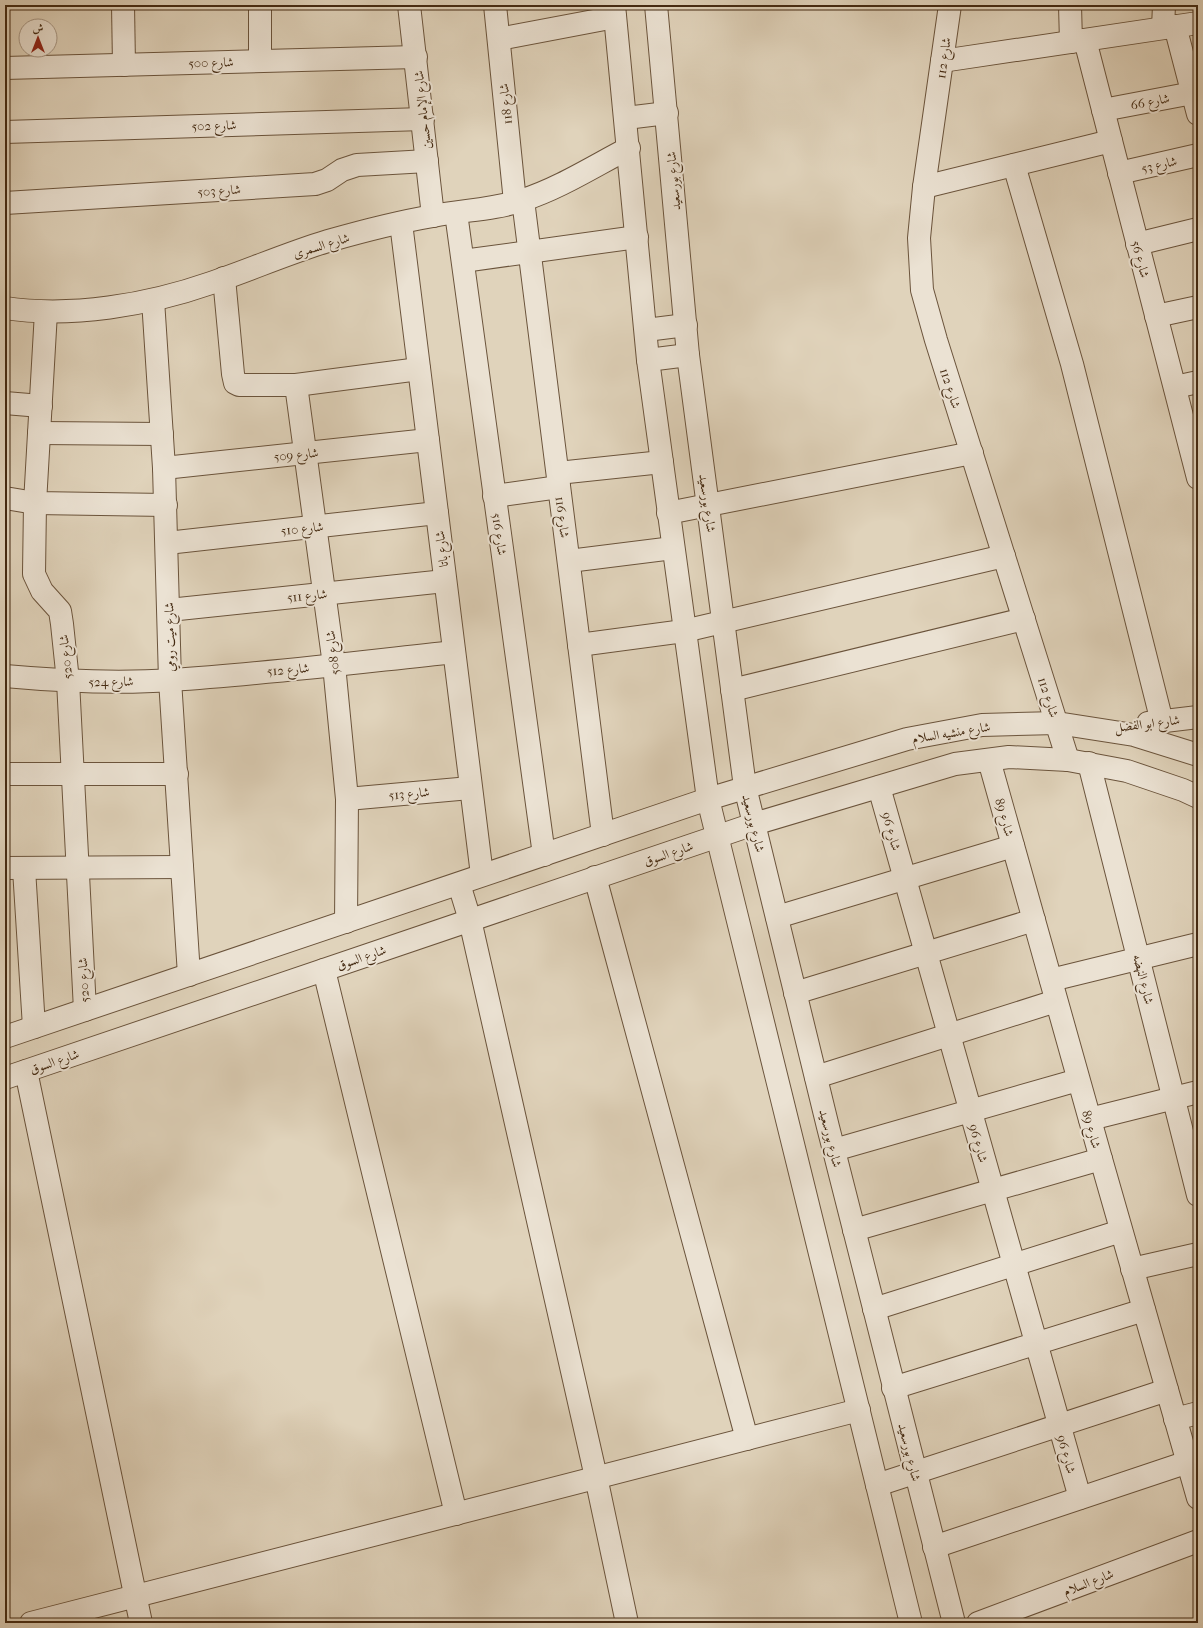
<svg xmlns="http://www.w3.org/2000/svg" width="1203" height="1628" font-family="'IM FELL French Canon',Amiri,serif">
  <rect width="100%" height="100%" fill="#e0d3bb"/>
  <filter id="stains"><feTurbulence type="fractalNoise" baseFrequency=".005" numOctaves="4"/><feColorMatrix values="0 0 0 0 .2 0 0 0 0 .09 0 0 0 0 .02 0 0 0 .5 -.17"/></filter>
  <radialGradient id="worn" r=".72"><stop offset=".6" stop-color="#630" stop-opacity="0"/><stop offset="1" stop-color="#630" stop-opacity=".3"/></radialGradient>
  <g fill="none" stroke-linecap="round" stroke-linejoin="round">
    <defs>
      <g id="minor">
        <path d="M123,5l1,60"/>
        <path d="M409,5l24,211"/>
        <path d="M495,5l20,197"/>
        <path d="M614,5l34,355 60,439 203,824"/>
        <path d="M656,5l32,350 57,432 83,340 126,496"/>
        <path d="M950,5l-26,182 -5,51 3,52 14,50 132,420"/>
        <path d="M1070,5l1,37"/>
        <path d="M1175,26l23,88"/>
        <path d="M1163,28l1,-23"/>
        <path d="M499,39l116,-22"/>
        <path d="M1085,40l113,438"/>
        <path d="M260,61v-56"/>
        <path d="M942,61l256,-38"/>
        <path d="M5,68l411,-11"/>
        <path d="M1103,110l95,-18"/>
        <path d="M626,118l41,-5"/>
        <path d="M5,132l418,-13"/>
        <path d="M1014,165l58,199 90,358"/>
        <path d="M1119,173l79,-18"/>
        <path d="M924,187l187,-46"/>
        <path d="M523,200l80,635"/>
        <path d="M5,203l310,-19 12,-4 15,-10 15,-5 70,-4"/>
        <path d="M456,213l88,642"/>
        <path d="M401,223l81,652"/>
        <path d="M1137,244l61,-15"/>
        <path d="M463,261l174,-24"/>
        <path d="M224,278l9,96 2,9 4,2h57l123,-16"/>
        <path d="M153,300l11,168 6,212 19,295"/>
        <path d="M5,308c66,10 143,-3 206,-25 39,-13 77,-30 117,-42 35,-10 70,-19 105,-25 30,-6 61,-6 90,-16 37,-12 71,-34 106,-52"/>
        <path d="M46,312l-11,191 -1,71 8,17 18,20 2,13 6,57 17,329"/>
        <path d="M1156,316l42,-9"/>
        <path d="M646,330l40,-5"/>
        <path d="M648,360l40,-5"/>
        <path d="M296,385l38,280 13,134 -1,123"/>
        <path d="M1175,387l23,-5"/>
        <path d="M5,403l36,3"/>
        <path d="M39,433l123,1"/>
        <path d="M164,468l264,-28"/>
        <path d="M558,473l104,-11"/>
        <path d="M494,496l65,-9"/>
        <path d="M5,498l30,5 131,2"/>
        <path d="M668,513l304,-60"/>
        <path d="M167,543l270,-30"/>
        <path d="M569,561l104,-13"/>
        <path d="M169,610l276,-29"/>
        <path d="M579,645l105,-14 320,-75"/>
        <path d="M5,676c55,5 111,8 166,4 95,-6 189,-18 283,-28"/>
        <path d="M732,690l292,-71"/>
        <path d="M1148,723l50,-6"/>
        <path d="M989,760l112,399 97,339"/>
        <path d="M1089,763l109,432"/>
        <path d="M5,774h172"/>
        <path d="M879,787l201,711"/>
        <path d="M347,799l123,-11"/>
        <path d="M5,868l177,-1"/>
        <path d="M24,869l10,158"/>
        <path d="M595,877l152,562"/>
        <path d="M459,884l11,36 126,557 31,146"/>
        <path d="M777,917l236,-71"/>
        <path d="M324,970l132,544"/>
        <path d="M1051,980l147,-36"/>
        <path d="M795,993l239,-73"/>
        <path d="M5,1037l703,-238 199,-60 75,-14 75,-2 77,12 64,20"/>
        <path d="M26,1071l115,552"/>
        <path d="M816,1077l240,-76"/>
        <path d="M5,1078l749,-254 201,-60 54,-7 59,3 59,11 56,19 15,7"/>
        <path d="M1090,1119l108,-27"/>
        <path d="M834,1150l244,-70"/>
        <path d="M854,1230l247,-71"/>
        <path d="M1132,1269l66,-15"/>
        <path d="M874,1309l247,-78"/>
        <path d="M893,1388l251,-78"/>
        <path d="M1175,1419l23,-6"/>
        <path d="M877,1485l290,-95"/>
        <path d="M934,1547l254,-85"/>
        <path d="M31,1623l828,-213"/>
        <path d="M978,1623l220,-82"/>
      </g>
    </defs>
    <!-- minor casing -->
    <use href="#minor" stroke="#6b543c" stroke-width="24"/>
    <!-- minor -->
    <use href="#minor" stroke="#ebe2d3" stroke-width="22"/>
  </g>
  <g text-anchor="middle" stroke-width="4" stroke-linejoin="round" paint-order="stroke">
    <!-- street labels -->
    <g font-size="13" fill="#442a12" stroke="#ebe2d3">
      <text transform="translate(943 58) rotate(-82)" y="5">شارع 112</text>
      <text transform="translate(211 62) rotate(-2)" y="5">شارع 500</text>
      <text transform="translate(1150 101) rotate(-11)" y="5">شارع 66</text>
      <text transform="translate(505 104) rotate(-96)" y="5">شارع 118</text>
      <text transform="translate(422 110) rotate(-96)" y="5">شارع الإمام حسين</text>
      <text transform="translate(214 125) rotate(-2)" y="5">شارع 502</text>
      <text transform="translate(1159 164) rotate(-13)" y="5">شارع 53</text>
      <text transform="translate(673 181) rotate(-95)" y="5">شارع بورسعيد</text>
      <text transform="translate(219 190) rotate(-4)" y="5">شارع 503</text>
      <text transform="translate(321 245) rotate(-17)" y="5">شارع السمرى</text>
      <text transform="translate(1141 259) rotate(75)" y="5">شارع 56</text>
      <text transform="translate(951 388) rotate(72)" y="5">شارع 112</text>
      <text transform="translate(296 454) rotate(-6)" y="5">شارع 509</text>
      <text transform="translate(708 503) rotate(82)" y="5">شارع بورسعيد</text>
      <text transform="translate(563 517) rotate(83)" y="5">شارع 116</text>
      <text transform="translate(302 528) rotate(-6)" y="5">شارع 510</text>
      <text transform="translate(500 534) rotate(82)" y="5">شارع 516</text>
      <text transform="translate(441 549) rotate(-97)" y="5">شارع باتا</text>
      <text transform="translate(307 595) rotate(-6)" y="5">شارع 511</text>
      <text transform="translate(169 637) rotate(-91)" y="5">شارع ميت رومي</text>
      <text transform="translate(332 653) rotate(-97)" y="5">شارع 508</text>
      <text transform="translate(65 657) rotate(-96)" y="5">شارع 520</text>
      <text transform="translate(288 669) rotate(-5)" y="5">شارع 512</text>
      <text transform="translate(111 681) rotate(-1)" y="5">شارع 524</text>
      <text transform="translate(1049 697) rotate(72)" y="5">شارع 112</text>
      <text transform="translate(1147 723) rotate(-7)" y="5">شارع ابو الفضل</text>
      <text transform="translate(951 732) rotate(-9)" y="5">شارع منشيه السلام</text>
      <text transform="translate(409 793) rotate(-5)" y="5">شارع 513</text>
      <text transform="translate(1005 817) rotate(74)" y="5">شارع 89</text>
      <text transform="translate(754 823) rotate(76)" y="5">شارع بورسعيد</text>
      <text transform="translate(892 831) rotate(74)" y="5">شارع 96</text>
      <text transform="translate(668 853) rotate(-19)" y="5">شارع السوق</text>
      <text transform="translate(361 957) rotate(-19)" y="5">شارع السوق</text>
      <text transform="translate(1144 979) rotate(76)" y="5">شارع النهضه</text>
      <text transform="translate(83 980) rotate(-93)" y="5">شارع 520</text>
      <text transform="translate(54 1061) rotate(-19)" y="5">شارع السوق</text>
      <text transform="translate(1092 1129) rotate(74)" y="5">شارع 89</text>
      <text transform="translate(831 1138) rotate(76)" y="5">شارع بورسعيد</text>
      <text transform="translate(979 1143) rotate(74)" y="5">شارع 96</text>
      <text transform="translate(910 1452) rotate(76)" y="5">شارع بورسعيد</text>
      <text transform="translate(1067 1454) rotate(74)" y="5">شارع 96</text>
      <text transform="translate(1088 1582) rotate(-21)" y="5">شارع السلام</text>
    </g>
  </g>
  <!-- margin -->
  <rect width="1203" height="1628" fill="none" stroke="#e0d3bb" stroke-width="20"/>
  <rect x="6" y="6" width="1191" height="1616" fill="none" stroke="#442a12" stroke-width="2"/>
  <rect x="10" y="10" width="1183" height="1608" fill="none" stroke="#442a12"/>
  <!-- north arrow -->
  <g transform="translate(38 38)"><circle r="19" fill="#ebe2d3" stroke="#a89886"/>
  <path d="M0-3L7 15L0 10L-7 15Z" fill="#8f2418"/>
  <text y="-6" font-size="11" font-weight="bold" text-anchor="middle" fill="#442a12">ش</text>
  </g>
  <rect width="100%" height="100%" filter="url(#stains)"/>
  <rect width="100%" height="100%" fill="url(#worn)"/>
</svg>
